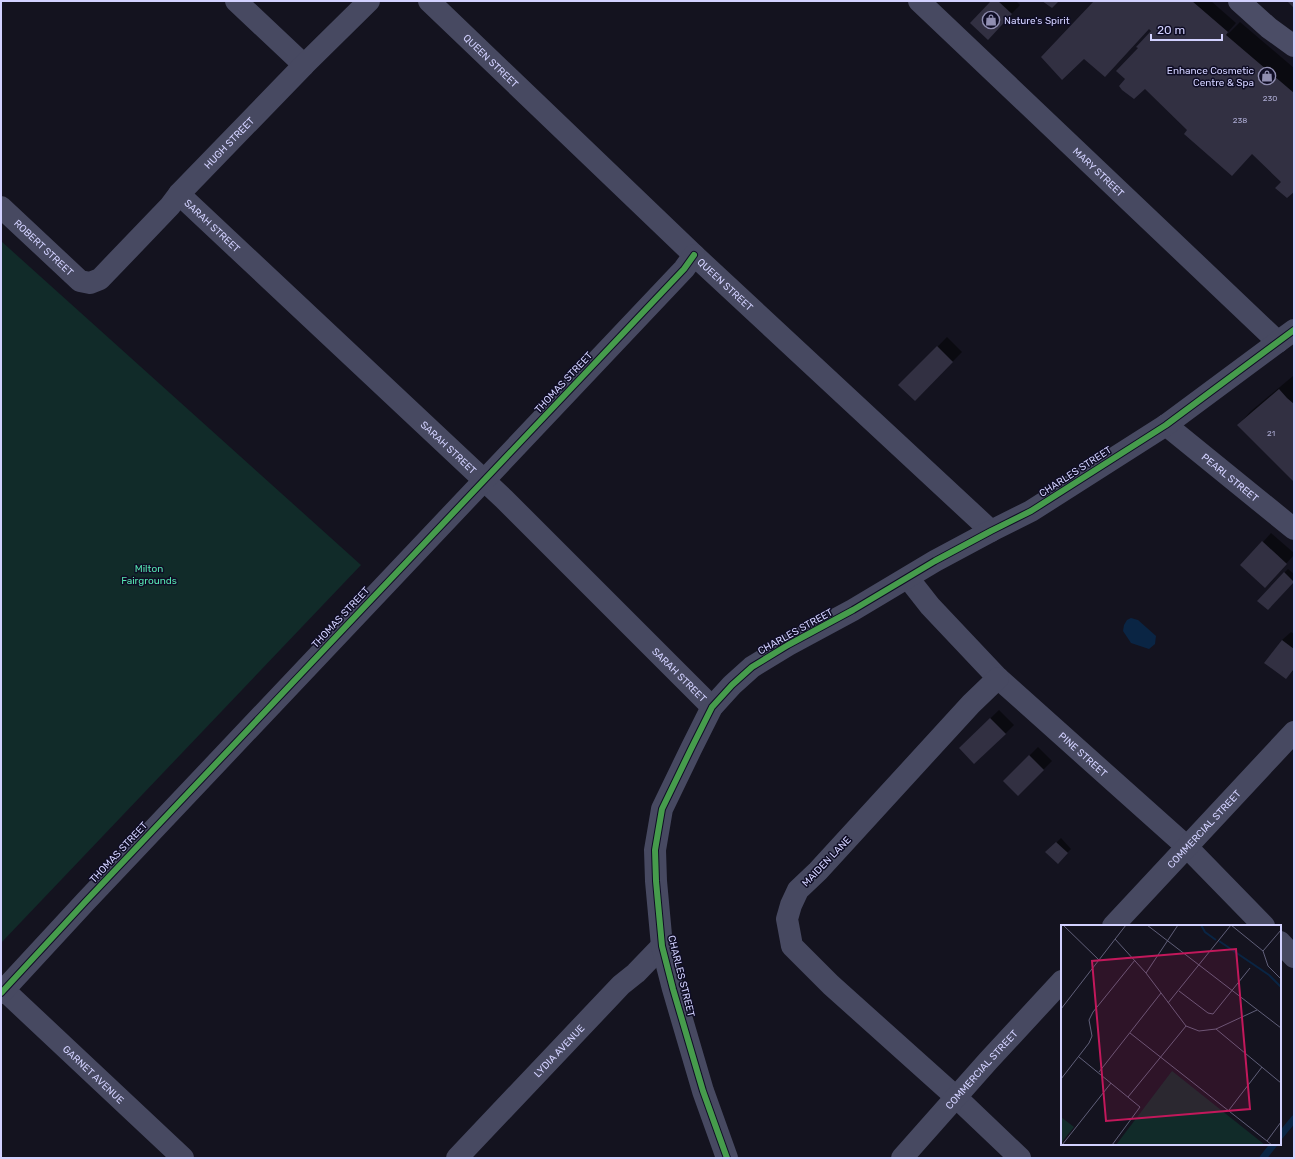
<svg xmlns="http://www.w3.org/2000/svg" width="1295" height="1159" font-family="Rubik,sans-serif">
  <rect width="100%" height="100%" fill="#14131f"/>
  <!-- green -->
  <path fill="#112b29" d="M1,241l360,324 -360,378z"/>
  <!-- water -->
  <path fill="#0a2544" d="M1131,618l7,2 18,16 -1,8 -6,5 -18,-6 -8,-12 1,-6 3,-5z"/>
  <!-- shadow -->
  <g fill="#0007">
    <path d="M992,1h24l4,4 -24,25z"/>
    <path d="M1094,1h117l25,22 -9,10 1,1 12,-12 54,46v124l-42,-39 -63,-23 -44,-42 -19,-9 14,-31 12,-18z"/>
    <path d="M947,337l15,15 -47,48 -15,-15z"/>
    <path d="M1293,376l1,2v102l-56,-55 13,-14z"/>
    <path d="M1271,533l23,20v2l-20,22 -11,-35z"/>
    <path d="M1288,569l6,5v6l-22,25 12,-32z"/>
    <path d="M1291,632l3,2v36l-8,8 -4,-38z"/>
    <path d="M999,710l15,15 -9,9 -36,5z"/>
    <path d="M1038,747l14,14 -34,34 -14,-14z"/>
    <path d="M1061,838l10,11 -13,13 -11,-10z"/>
  </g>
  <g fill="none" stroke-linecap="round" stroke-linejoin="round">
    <!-- stream -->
    <g stroke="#0a2544" stroke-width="7">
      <path d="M1280,1136l14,-17"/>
      <path d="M1263,1158l11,-14"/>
    </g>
  </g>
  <!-- building -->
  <g fill="#323042">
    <path d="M991,1h7l14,13 -24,26 -18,-17z"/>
    <path d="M1042,1h17l-7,7z"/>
    <path d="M1092,1h100l36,31 -2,3 68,58v99l-7,6 -12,-10 6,-6 -29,-28 -20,22 -48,-42 3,-4 -42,-41 -11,10 -12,-9 -3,-4 6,-7 -9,-8 22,-23 -2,-1 15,-16 -2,-2 -44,48 -21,-18 -22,21 -21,-23 52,-55z"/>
    <path d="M1287,1h7v7z"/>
    <path d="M937,346l16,16 -38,39 -17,-16z"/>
    <path d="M1279,389l8,9 7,6v78l-57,-57z"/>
    <path d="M1262,541l25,23 -22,24 -25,-23z"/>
    <path d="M1284,572l10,10 -26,28 -11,-9z"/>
    <path d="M1282,640l12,9v20l-8,10 -22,-16z"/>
    <path d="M990,718l16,16 -32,30 -15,-16z"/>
    <path d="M1029,755l15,15 -26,26 -15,-15z"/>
    <path d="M1056,842l12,11 -10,11 -13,-12z"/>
  </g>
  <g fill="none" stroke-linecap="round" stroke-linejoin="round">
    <!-- minor -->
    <g stroke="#474961" stroke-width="22">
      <path d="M236,1l68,64"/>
      <path id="s1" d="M429,1l265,254 297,276"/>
      <path id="s2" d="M919,1l359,341"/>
      <path id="s3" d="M179,194l325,305 208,208"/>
      <path id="s4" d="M1,207l79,74 10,2 10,-4 70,-73 9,-12 125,-129 65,-64"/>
      <path id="s5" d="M1166,425l128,104"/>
      <path id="s6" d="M908,578l22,28 68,72 188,168 78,80"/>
      <path d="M998,678l-27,26 -153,167 -20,19 -7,15 -4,14 5,27 39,39 126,113 63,60"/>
      <path d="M1280,942l14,15"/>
      <path id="s7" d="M4,990l179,168"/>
      <path d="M1,993l85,-92 598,-632 10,-14"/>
      <path id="s8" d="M457,1158l164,-173 15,-12 26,-27"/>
      <path d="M727,1158l-24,-67 -30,-102 -11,-43 -6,-65 -1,-31 7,-41 29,-60 21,-42 20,-22 20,-18 36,-22 65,-35 82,-49 56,-30 40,-20 135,-86 128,-95"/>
    </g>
    <!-- tertiary -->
    <g stroke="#474961" stroke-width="22">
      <path id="s9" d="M1113,926l181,-194"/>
      <path id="s10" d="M902,1158l86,-97 74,-80"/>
    </g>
    <!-- secondary -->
    <path stroke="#4b4d66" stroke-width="22" d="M1239,1l30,27 25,18"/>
    <defs>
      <g id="cycleway">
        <path d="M1,993l85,-92 598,-632 10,-14"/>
        <path d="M727,1158l-24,-67 -30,-102 -11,-43 -6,-65 -1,-31 7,-41 29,-60 21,-42 20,-22 20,-18 36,-22 65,-35 82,-49 56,-30 40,-20 135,-86 128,-95"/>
      </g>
    </defs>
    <!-- cycleway casing -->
    <use href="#cycleway" stroke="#0f0d25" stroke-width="8"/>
    <!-- cycleway -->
    <use href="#cycleway" stroke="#469c4c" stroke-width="6"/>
  </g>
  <!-- icons -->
  <defs>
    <symbol id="shop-ring" viewBox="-11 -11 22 22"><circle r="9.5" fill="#0f0d25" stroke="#908eb1" stroke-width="1.5"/><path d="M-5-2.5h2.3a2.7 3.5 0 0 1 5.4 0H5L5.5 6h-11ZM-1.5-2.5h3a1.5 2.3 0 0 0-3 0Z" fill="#908eb1"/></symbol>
  </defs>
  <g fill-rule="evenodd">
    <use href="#shop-ring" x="981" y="10" width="20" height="20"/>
    <use href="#shop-ring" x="1257" y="66" width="20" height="20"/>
  </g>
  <g text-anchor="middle" stroke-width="3" stroke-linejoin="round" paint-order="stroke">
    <!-- number labels -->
    <g font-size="8" fill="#aaa9d0">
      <text x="1270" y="101">230</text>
      <text x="1240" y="123">238</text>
      <text x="1271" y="436">21</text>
    </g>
    <!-- poi labels -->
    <g font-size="10" fill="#d2d1ff" stroke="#0f0d25" text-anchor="start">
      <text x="1004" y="24">Nature's Spirit</text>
      <text x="1254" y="74" text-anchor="end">Enhance Cosmetic<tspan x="1254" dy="12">Centre &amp; Spa</tspan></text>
    </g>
    <!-- street labels -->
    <g font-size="10" fill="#d2d1ff" stroke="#0f0d25">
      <text dy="4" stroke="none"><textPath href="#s1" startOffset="86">QUEEN STREET</textPath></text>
      <text dy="4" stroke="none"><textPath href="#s4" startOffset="317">HUGH STREET</textPath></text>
      <text dy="4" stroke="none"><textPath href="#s2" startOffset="248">MARY STREET</textPath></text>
      <text dy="4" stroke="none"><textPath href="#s3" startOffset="46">SARAH STREET</textPath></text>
      <text dy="4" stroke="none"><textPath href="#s4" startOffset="59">ROBERT STREET</textPath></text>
      <text dy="4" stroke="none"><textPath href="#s1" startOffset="410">QUEEN STREET</textPath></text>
      <text transform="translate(563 382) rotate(-47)" y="4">THOMAS STREET</text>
      <text dy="4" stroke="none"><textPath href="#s3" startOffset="370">SARAH STREET</textPath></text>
      <text transform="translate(1075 471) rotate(-33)" y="4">CHARLES STREET</text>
      <text dy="4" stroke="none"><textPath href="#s5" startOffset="83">PEARL STREET</textPath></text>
      <text transform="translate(340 617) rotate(-47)" y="4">THOMAS STREET</text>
      <text transform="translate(795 631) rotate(-29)" y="4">CHARLES STREET</text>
      <text dy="4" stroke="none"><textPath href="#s3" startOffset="694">SARAH STREET</textPath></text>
      <text dy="4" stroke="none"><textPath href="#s6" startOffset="249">PINE STREET</textPath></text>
      <text dy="4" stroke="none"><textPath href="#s9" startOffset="133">COMMERCIAL STREET</textPath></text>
      <text transform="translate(118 852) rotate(-47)" y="4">THOMAS STREET</text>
      <text transform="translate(826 861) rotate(-46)" y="4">MAIDEN LANE</text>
      <text transform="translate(682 976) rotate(76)" y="4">CHARLES STREET</text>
      <text dy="4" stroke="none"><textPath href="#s8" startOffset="148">LYDIA AVENUE</textPath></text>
      <text dy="4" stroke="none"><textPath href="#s10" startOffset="119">COMMERCIAL STREET</textPath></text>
      <text dy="4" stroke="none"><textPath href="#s7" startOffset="123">GARNET AVENUE</textPath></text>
    </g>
    <!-- park labels -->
    <g font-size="10" fill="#56e6b2" stroke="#0f0d25">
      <text x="149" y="572">Milton<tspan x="149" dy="12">Fairgrounds</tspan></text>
    </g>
  </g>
  <!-- overview -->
  <g transform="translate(1061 925)">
    <rect width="220" height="220" fill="#14131f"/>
    <path d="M111,146l93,74h-149zM0,192l13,10 -13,16z" fill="#112b29"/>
    <path fill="none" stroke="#0a2544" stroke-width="2" d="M140,0l4,7 11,8M158,16l50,34 12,12"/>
    <path fill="none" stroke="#605f79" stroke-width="1" d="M2,0l36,35M86,0l134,103M170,0l32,26 5,15 13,13M54,14l31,34 40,53 13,5 17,-2 41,-19M202,26l18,-21M85,48l32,-48M118,66l29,22 5,1 37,-46M107,78l63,-78M0,84l65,-84M155,104l65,54M69,108l142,112M18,132l61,50 -28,38M38,147l62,-79M0,154l28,-36 3,-7 -3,-16 4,-8 42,-52M67,172l58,-71M168,185l33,-43M206,216l14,-19M1,220l49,-62"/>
    <path fill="#c2185b" fill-opacity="0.15" stroke="#c2185b" stroke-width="2" d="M175,24l14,160 -144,12 -14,-160z"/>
    <rect width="220" height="220" fill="none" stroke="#d2d1ff" stroke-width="2"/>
  </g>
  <!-- border -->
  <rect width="1295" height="1159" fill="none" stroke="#d2d1ff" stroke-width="4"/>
  <!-- scale -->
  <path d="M1151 34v6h71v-6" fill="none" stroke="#d2d1ff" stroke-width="2"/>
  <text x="1157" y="34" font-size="12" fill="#d2d1ff" stroke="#0f0d25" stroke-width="3" paint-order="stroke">20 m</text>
</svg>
